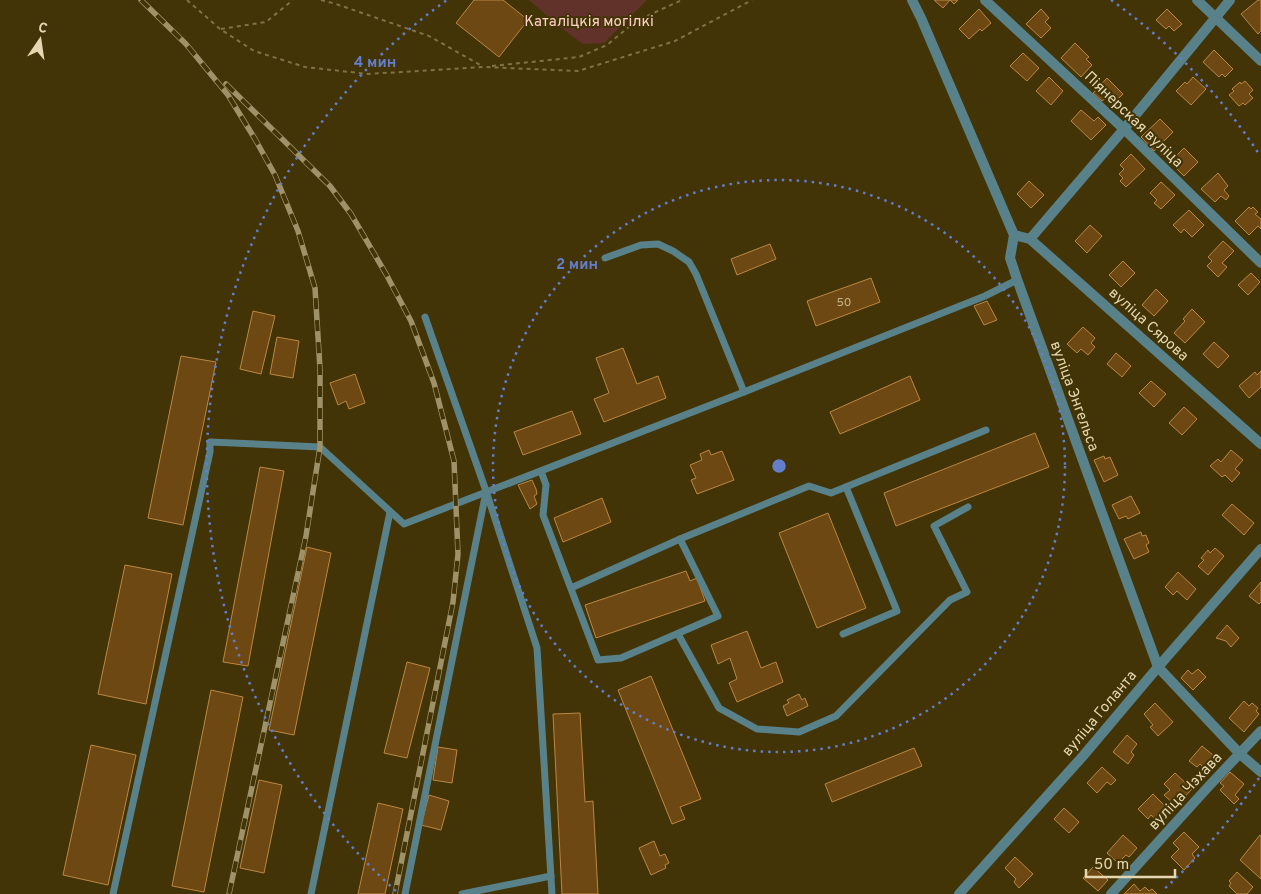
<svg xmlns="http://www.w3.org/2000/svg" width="1261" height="894" font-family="Overpass,sans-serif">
  <rect width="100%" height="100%" fill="#423406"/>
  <!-- green -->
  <path fill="#61322a" d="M529,0h118l-43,43 -21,1 -23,-17z"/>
  <!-- building -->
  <g fill="#6e4812" stroke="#bb8745">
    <path d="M474,0h29l25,20 -29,37 -43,-34z"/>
    <path d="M934,0h24l-4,4 -4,-4 -7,8z"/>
    <path d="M1258,0h3v31l-3,3 -17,-20z"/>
    <path d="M979,9l12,14 -9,8 -2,-2 -11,10 -10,-10z"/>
    <path d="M1041,9l8,9 -4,4 6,6 -10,10 -15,-14z"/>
    <path d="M1167,9l15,15 -8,7 -5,-5 -3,3 -10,-9z"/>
    <path d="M1075,43l14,14 -3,2 6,6 -11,12 -20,-19z"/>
    <path d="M1214,50l19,19 -8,8 -3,-3 -3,3 -16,-15z"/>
    <path d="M1023,53l16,15 -12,13 -17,-15z"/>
    <path d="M1049,77l14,14 -12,14 -15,-14z"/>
    <path d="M1193,77l13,12 -15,16 -15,-14 9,-9 2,2z"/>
    <path d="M1107,78l16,16 -10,10 -7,-6 -4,3 -9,-8z"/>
    <path d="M1245,81l8,9 -4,4 4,4 -8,7 -2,-2 -4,3 -10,-11 5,-4 -2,-2 8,-7 1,2z"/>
    <path d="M1081,110l13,11 4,-4 8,8 -15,15 -20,-19z"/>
    <path d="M1160,119l13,13 -19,19 -13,-14z"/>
    <path d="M1184,148l14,14 -14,14 -14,-14z"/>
    <path d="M1131,154l14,15 -19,18 -6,-6 3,-3 -4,-4 5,-5 -4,-4z"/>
    <path d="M1218,173l10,13 -4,4 5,6 -3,4 -5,-4 -6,6 -14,-13z"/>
    <path d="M1029,181l15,14 -13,13 -14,-14z"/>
    <path d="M1161,182l14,13 -14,14 -7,-6 3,-3 -7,-7z"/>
    <path d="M1249,207l2,2 2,-2 5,5 -3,2 6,5v10l-3,-3 -9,9 -14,-14z"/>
    <path d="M1189,210l15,15 -12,12 -8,-8 -3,4 -8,-8z"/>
    <path d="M1090,225l12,11 -15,17 -12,-12z"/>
    <path d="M1223,241l11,10 -12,12 5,4 -9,10 -11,-11 5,-5 -4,-4z"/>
    <path d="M770,244l6,15 -39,16 -6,-16z"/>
    <path d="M1123,261l12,12 -14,14 -12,-12z"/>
    <path d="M1251,273l9,9 -12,13 -10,-10z"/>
    <path d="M871,278l9,24 -64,24 -9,-25z"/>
    <path d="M1156,289l12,12 -14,15 -12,-11z"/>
    <path d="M987,301l10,19 -13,5 -10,-19z"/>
    <path d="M1192,309l13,13 -20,21 -11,-10 11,-12 -2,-2z"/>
    <path d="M253,311l22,5 -14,58 -21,-5z"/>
    <path d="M1083,327l12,11 -4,5 4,4 -7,8 -7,-6 -4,4 -10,-9z"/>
    <path d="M277,337l22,4 -6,37 -23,-4z"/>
    <path d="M1214,342l15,14 -11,12 -15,-14z"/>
    <path d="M623,348l14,36 21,-8 8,22 -62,24 -10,-23 15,-6 -13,-35z"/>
    <path d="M1116,353l15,13 -9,11 -15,-13z"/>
    <path d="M181,356l35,6 -33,163 -35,-7z"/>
    <path d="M1261,371v16l-12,11 -10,-12 16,-14 2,3z"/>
    <path d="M355,374l10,29 -16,6 -3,-8 -8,4 -8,-22z"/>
    <path d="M910,376l10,24 -80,34 -10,-22z"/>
    <path d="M1151,381l15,13 -12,13 -15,-14z"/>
    <path d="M1184,407l13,12 -15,16 -13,-12z"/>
    <path d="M572,411l9,23 -58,21 -9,-23z"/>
    <path d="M1035,433l14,34 -153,59 -12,-33z"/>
    <path d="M709,450l2,5 11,-4 12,29 -37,14 -6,-14 5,-2 -6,-13 12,-5 -2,-6z"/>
    <path d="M1231,450l12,10 -8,9 5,4 -8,9 -7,-7 -3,2 -12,-11 8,-7 3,3z"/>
    <path d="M1104,456l1,3 5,-2 8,18 -14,7 -10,-22z"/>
    <path d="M260,467l24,4 -36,195 -25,-4z"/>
    <path d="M532,480l4,9 1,5 -3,2 3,8 -7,5 -12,-24z"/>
    <path d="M1131,496l9,17 -12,6 -2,-3 -7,3 -7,-14z"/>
    <path d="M602,498l9,24 -48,20 -9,-24z"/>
    <path d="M1232,504l22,19 -10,12 -22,-20z"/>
    <path d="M828,513l38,95 -49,20 -38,-95z"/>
    <path d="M1141,532l1,4 4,-1 3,8 -3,2 3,7 -15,7 -10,-20z"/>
    <path d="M307,547l24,6 -37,182 -25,-5z"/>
    <path d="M1215,548l9,8 -16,19 -10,-9 6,-6 -3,-2 7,-8 2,3z"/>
    <path d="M125,565l47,9 -26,130 -48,-10z"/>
    <path d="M686,571l4,10 7,-3 8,23 -109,37 -11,-33z"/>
    <path d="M1178,572l18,17 -9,11 -10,-9 -4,4 -8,-8z"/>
    <path d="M1261,582v20l-2,2 -10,-8z"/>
    <path d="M1227,625l12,13 -8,9 -5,-6 -10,-3z"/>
    <path d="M747,631l14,37 15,-6 7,20 -46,20 -8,-19 8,-4 -7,-21 -12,6 -7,-19z"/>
    <path d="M407,662l23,6 -23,90 -23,-5z"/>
    <path d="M1198,669l8,8 -13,13 -12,-12 7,-8 4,4z"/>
    <path d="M651,676l50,123 -21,8 5,12 -13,5 -54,-134z"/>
    <path d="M211,690l32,7 -39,195 -32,-6z"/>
    <path d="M799,694l3,6 3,-2 3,8 -21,10 -4,-10 6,-3 -2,-3z"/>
    <path d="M1244,701l5,5 3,-3 6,5 -2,3 3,3 -15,18 -15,-14z"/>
    <path d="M1155,703l18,19 -15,14 -8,-9 3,-2 -9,-11z"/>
    <path d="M580,713l5,89 8,-1 5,93h-36l-9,-180z"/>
    <path d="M1127,735l10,9 -6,8 3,3 -6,9 -15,-12z"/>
    <path d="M91,745l45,10 -28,130 -45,-10z"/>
    <path d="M1202,746l17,14 -11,12 -8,-8 -3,3 -8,-6z"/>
    <path d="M438,747l19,3 -5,33 -19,-3z"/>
    <path d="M914,748l8,18 -90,36 -7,-18z"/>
    <path d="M1102,767l14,13 -5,5 -4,-3 -10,11 -10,-10z"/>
    <path d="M1230,772l14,12 -9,11 4,4 -5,5 -14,-14 4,-4 -4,-3z"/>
    <path d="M1175,773l17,16 -16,17 -12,-11 6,-5 -6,-6z"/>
    <path d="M259,780l23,5 -18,88 -24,-5z"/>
    <path d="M1153,794l17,17 -11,11 -8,-7 -3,4 -10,-10z"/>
    <path d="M429,795l20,6 -8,29 -20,-5z"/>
    <path d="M378,803l25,6 -18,85h-27z"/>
    <path d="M1064,808l15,14 -10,11 -15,-14z"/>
    <path d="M1184,832l15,15 -7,7 3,4 -11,12 -13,-13 8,-8 -6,-6z"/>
    <path d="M1123,835l14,13 -8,9 -3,-2 -8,8 -11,-10z"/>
    <path d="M1260,835l1,1v43l-21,-19z"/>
    <path d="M654,841l6,15 5,-2 4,9 -4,2 1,3 -15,7 -12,-27z"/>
    <path d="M1015,857l18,17 -14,14 -5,-6 2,-3 -11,-11z"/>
    <path d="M1093,867l15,13 -10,11 -15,-13z"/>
    <path d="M1237,872l16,15 -6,7h-10l-8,-8 2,-3 -2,-2z"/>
    <path d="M1134,884l6,7 5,-4 4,4 3,-2 5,5h-33z"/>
  </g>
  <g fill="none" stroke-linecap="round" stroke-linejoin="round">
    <!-- path -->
    <g stroke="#807247" stroke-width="2" stroke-dasharray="4 4" stroke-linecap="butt">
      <path d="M187,0l33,29 34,22 51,16 63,7 116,-7 94,4 97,-30 77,-41"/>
      <path d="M321,0l15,4 93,32 53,30"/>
      <path d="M221,29l45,-7 27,-22"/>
      <path d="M492,66l87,-9 28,-12 29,-24 46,-21"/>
    </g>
    <!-- service -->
    <g stroke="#588189" stroke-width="7">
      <path d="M605,258l36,-13 17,-1 15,7 16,11 7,12 48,118 241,-96 32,-16"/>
      <path d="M425,317l61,174 51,157 15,246"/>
      <path d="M541,471l5,14 -3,30 55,145 23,-2 97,-42 -38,-77 -109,49"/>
      <path d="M680,539l129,-53 22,7 155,-63"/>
      <path d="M678,634l41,74 38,21 42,3 37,-16 114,-116 17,-8 -33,-66 34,-19"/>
      <path d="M843,634l54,-23 -51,-124"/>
      <path d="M113,894l97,-442v-10l110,5 84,77 340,-132"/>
      <path d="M311,894l79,-382"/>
      <path d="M405,894l81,-402"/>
      <path d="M462,894l89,-18"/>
    </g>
    <!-- minor -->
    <g stroke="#588189" stroke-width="10">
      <path d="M912,0l9,18 93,217 -4,23 8,24 140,385 82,87 21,18"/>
      <path d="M985,0l139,129 137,134"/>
      <path d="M1197,0l64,61"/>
      <path d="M1014,235l16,4 231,205"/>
      <path d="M1030,239l94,-110 106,-129"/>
      <path d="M959,894l124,-138 75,-89 103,-118"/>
      <path d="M1111,894l97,-107 53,-56"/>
    </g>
    <defs>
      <g id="rail">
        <path d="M141,0l45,44 42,51 27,44 20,36 23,56 17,57 5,81v78l-14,89 -77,358"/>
        <path d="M226,84l104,102 21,28 35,60 25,47 23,62 20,78 4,93 -5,48 -58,292"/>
      </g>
    </defs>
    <!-- rail casing -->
    <use href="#rail" stroke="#9f9168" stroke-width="5.5"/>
    <!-- rail -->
    <use href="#rail" stroke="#423406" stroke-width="4" stroke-dasharray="11" stroke-linecap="butt"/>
  </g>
  <!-- distance rings -->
  <g fill="none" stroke="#637eca" stroke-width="2.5" stroke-dasharray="2.5 5">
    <circle cx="779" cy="466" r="286"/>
    <path d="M1259 778A572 572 0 0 1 1162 891M396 891A572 572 0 0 1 447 0M1111 0A572 572 0 0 1 1259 154"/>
  </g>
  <g text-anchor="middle" stroke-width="4" stroke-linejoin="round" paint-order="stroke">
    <!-- number labels -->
    <g font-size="12" fill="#c7b389">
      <text x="844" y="306">50</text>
    </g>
    <!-- park labels -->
    <g font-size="15" fill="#fed0c7" stroke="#423406">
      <text x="589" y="26">Каталіцкія могілкі</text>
    </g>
    <!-- street labels -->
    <g font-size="15" fill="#e5d7b1" stroke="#423406">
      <text transform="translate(1134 119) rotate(44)" y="5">Піянерская вуліца</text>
      <text transform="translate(1149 324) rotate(42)" y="5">вуліца Сярова</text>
      <text transform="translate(1075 396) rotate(70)" y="5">вуліца Энгельса</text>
      <text transform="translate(1099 713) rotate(-50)" y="5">вуліца Голанта</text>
      <text transform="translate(1185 791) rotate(-47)" y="5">вуліца Чэхава</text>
    </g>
  </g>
  <circle cx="779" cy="466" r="8" fill="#637eca" stroke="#423406" stroke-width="2.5"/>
  <g font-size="15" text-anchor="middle" font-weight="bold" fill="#637eca" stroke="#423406" stroke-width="4" stroke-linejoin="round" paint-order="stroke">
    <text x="375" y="67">4 мин</text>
    <text x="577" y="269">2 мин</text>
  </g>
  <!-- north arrow -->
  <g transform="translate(40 40) rotate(13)" stroke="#423406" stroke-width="4" paint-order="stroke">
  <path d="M0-4L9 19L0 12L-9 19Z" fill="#e5d7b1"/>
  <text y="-8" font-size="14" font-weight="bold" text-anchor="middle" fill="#e5d7b1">С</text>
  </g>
  <!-- scale -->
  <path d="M1086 869v8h89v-8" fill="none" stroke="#e5d7b1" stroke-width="2.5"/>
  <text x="1094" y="869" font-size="15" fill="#e5d7b1" stroke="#423406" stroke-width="4" paint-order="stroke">50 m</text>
</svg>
